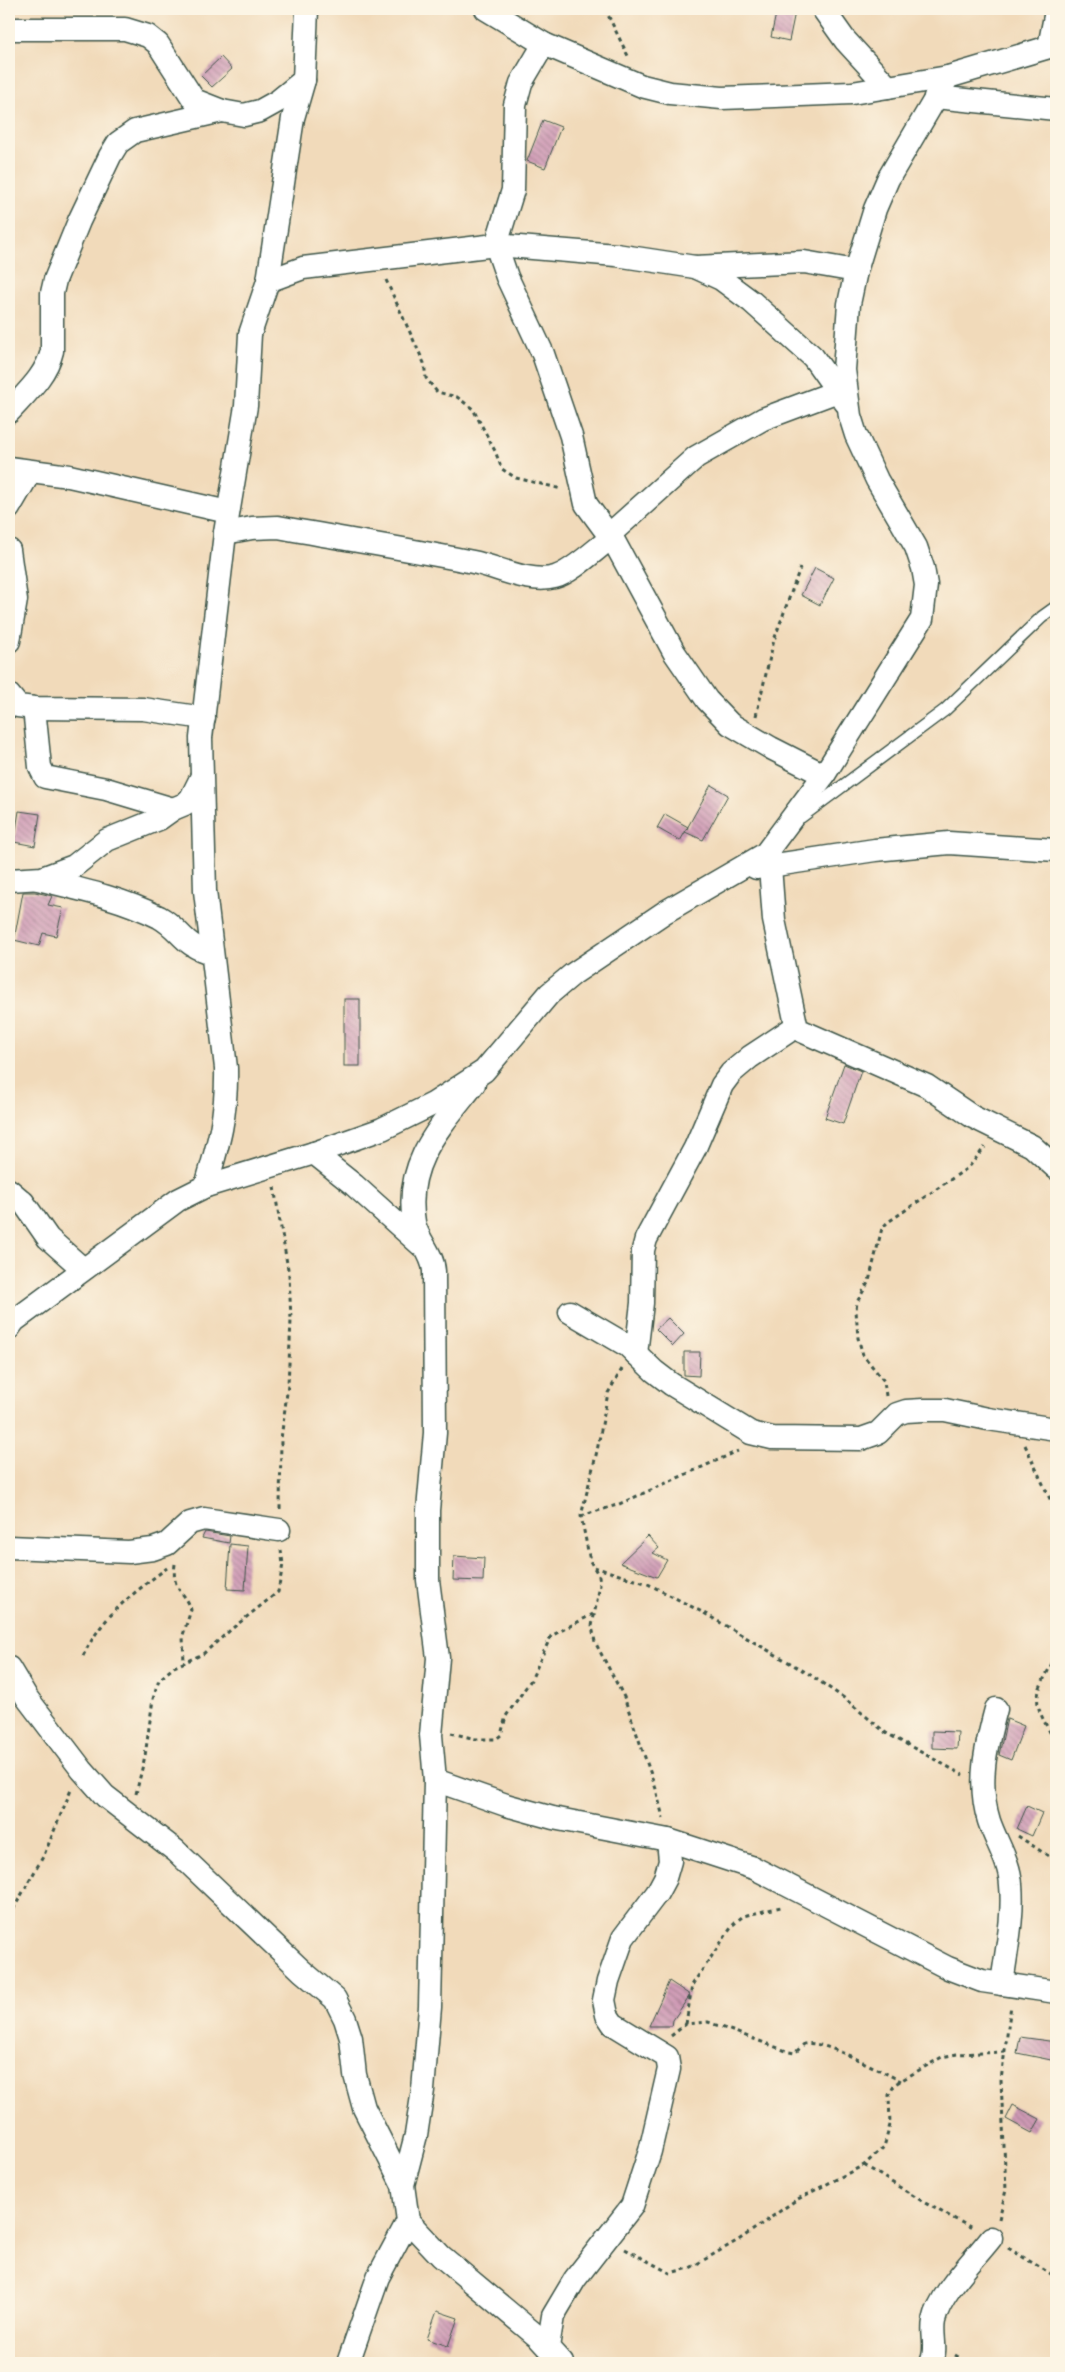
<svg xmlns="http://www.w3.org/2000/svg" width="1065" height="2372" font-family="'Libre Bodoni',serif">
  <defs>
    <pattern id="building-back-hatch" width="6" height="6" patternUnits="userSpaceOnUse" patternTransform="scale(1.25)"><rect width="6" height="6" fill="#cf9ab5"/><path d="M-1 5l2 2M0 0l6 6M5-1l2 2" fill="none" stroke="#a77f94"/></pattern>
  </defs>
  <rect width="100%" height="100%" fill="#fcf5e5"/>
  <filter id="ink" filterUnits="userSpaceOnUse"><feTurbulence type="fractalNoise" baseFrequency=".02" numOctaves="2"/><feDisplacementMap in="SourceGraphic" scale="10" xChannelSelector="R" yChannelSelector="G"/><feConvolveMatrix kernelMatrix="1 2 1 2 8 2 1 2 1" color-interpolation-filters="sRGB"/></filter>
  <filter id="wash" filterUnits="userSpaceOnUse"><feTurbulence type="fractalNoise" baseFrequency=".0096" numOctaves="4" result="noise"/><feDisplacementMap in="SourceGraphic" scale="20" xChannelSelector="R" yChannelSelector="G"/><feGaussianBlur stdDeviation="1.12" result="paint"/><feColorMatrix in="noise" values="0 0 0 0 0 0 0 0 0 0 0 0 0 0 0 0 0 1.4 0 .05"/><feComposite in="paint" operator="in"/></filter>
  <g filter="url(#wash)">
    <rect width="100%" height="100%" fill="#f1daba"/>
    <g id="blocks">
      <!-- building -->
      <g fill="url(#building-back-hatch)">
        <path d="M777,9l18,3 -6,29 -18,-4z"/>
        <path d="M221,57l11,12 -20,18 -11,-11z"/>
        <path d="M543,120l18,7 -16,41 -18,-7z"/>
        <path d="M815,568l19,10 -14,27 -19,-10z"/>
        <path d="M711,785l17,10 -25,45 -18,-8z"/>
        <path d="M19,811l21,3 -5,32 -21,-4z"/>
        <path d="M665,814l23,13 -8,14 -23,-13z"/>
        <path d="M23,892h12l17,4 -4,9 15,3 -7,28 -13,-3 -4,13 -25,-6z"/>
        <rect x="344" y="999" width="16" height="67"/>
        <path d="M844,1064l17,7 -18,53 -18,-6z"/>
        <path d="M668,1318l16,16 -11,12 -17,-17z"/>
        <path d="M684,1352h16l-1,24 -15,-1z"/>
        <path d="M205,1532l25,4 -1,7 -27,-5z"/>
        <path d="M648,1536l11,12 -6,5 14,7 -10,17 -37,-14z"/>
        <path d="M230,1544l18,2 -3,44 -18,-1z"/>
        <path d="M454,1556l30,2 -1,23 -30,-1z"/>
        <path d="M1007,1719l17,7 -13,34 -12,-5z"/>
        <path d="M932,1731l26,1 -1,17 -25,-1z"/>
        <path d="M1027,1806l15,7 -10,23 -15,-7z"/>
        <path d="M669,1981l21,14 -17,25 -1,6h-23z"/>
        <path d="M1020,2037l36,5v19l-39,-8z"/>
        <path d="M1013,2105l27,14 -8,14 -26,-14z"/>
        <path d="M437,2311l21,7 -10,28 -21,-7z"/>
      </g>
    </g>
  </g>
  <g filter="url(#ink)">
    <use href="#blocks" fill-opacity="0" stroke="#3e5548" stroke-width="1"/>
    <g fill="none" stroke-linecap="round" stroke-linejoin="round">
      <defs>
        <path id="service" d="M801,817l144,-107 97,-93 14,-10"/>
        <g id="minor">
          <path d="M486,9l58,35 98,42 28,7 52,5 130,-5 96,-16 108,-32"/>
          <path d="M823,9l22,31 43,47"/>
          <path d="M9,29h116l23,7 10,8 36,56 28,11"/>
          <path d="M544,44l-23,39 -6,22 -2,85 -17,55 11,32 36,77 28,82 15,68 25,34"/>
          <path d="M1049,47l7,-36"/>
          <path d="M935,97l121,12"/>
          <path d="M695,267l109,-5 52,9"/>
          <path d="M268,281l35,-13 193,-23 120,10 79,12 26,12 31,23 61,55 32,45"/>
          <path d="M9,412c17,-19 37,-36 43,-61v-58l3,-13 24,-59 31,-65 8,-13 17,-12 87,-20 22,4 16,-4 18,-10 26,-21"/>
          <path d="M9,468l60,8 159,36"/>
          <path d="M9,508l17,-29 1,-8"/>
          <path d="M225,533l27,-5 26,-1c65,12 130,22 195,35 25,5 56,22 82,15 16,-4 41,-28 56,-39l-1,-4 86,-77 67,-38 75,-28"/>
          <path d="M610,534l64,118 33,48 23,24 41,24 53,27"/>
          <path d="M9,550l7,50 -7,41"/>
          <path d="M9,695l9,11 16,2 109,1 61,9"/>
          <path d="M34,708l6,59 5,10 61,12 67,20"/>
          <path d="M770,866l4,54 23,109 130,57 46,31 59,29 24,22"/>
          <path d="M756,868l119,-18 74,-7 107,7"/>
          <path d="M38,879c41,10 83,19 121,38 22,12 24,29 52,36"/>
          <path d="M9,880l33,-2 32,-12 33,-26 52,-21 14,-10 12,-5 6,-6 10,-20"/>
          <path d="M314,1153l40,32 68,61"/>
          <path d="M206,1186c13,-44 21,-71 20,-118l-21,-177 -4,-153 24,-205 21,-127 4,-72 18,-53 25,-163 11,-38 3,-71"/>
          <path d="M9,1190l14,12 25,36 35,31"/>
          <path d="M570,1312l58,34 26,25 17,13 80,49 21,5 89,1 17,-6 19,-19 9,-3 17,-1h22l43,9 68,10"/>
          <path d="M9,1328l5,-7 164,-121 28,-14 108,-33 68,-24 51,-25 51,-33 65,-77 24,-20 92,-62 100,-58 59,-79 98,-156 4,-34 -3,-17 -7,-21 -39,-67 -21,-45 -6,-19 -6,-46 5,-66 7,-33 19,-62 13,-30 60,-102"/>
          <path d="M636,1354l6,-51 1,-53 3,-11 49,-91 27,-63 9,-12 19,-16 45,-30"/>
          <path d="M9,1547l120,5 24,-3 14,-5 23,-21 14,-4 75,11"/>
          <path d="M9,1668l18,30 55,72 23,26 71,55 126,120 33,28 10,20 6,19 4,37 9,33 39,77"/>
          <path d="M996,1709c-10,37 -19,74 -7,112 7,21 21,41 22,64 3,32 -5,67 -9,99"/>
          <path d="M435,1780l71,25 47,13 115,22 86,28 194,100 34,13 74,11"/>
          <path d="M408,2221l33,35 97,81 24,26"/>
          <path d="M548,2347l5,-31 22,-37 57,-73 18,-55 19,-82 -2,-12 -54,-33 -6,-9 -3,-15 4,-19 15,-43 34,-45 8,-15 5,-17 -2,-21"/>
          <path d="M348,2363l30,-86 30,-56 -5,-36 13,-50 7,-45 7,-83 5,-227 -4,-45 7,-77 -10,-78v-70l7,-77 -1,-162c-1,-18 -17,-31 -20,-49 -10,-59 26,-95 60,-138"/>
          <path d="M931,2363c7,-15 0,-28 3,-42 6,-28 39,-60 57,-83"/>
        </g>
      </defs>
      <!-- service casing -->
      <use href="#service" stroke="#3e5548" stroke-width="14"/>
      <!-- minor casing -->
      <use href="#minor" stroke="#3e5548" stroke-width="25"/>
      <!-- path -->
      <g stroke="#3e5548" stroke-width="3" stroke-dasharray="4 4" stroke-linecap="butt">
        <path d="M605,9l24,49"/>
        <path d="M386,280l38,83 2,15 11,14 20,5 16,12 22,42 7,18 14,9 46,11"/>
        <path d="M756,716l18,-76 26,-72"/>
        <path d="M274,1187l15,88 2,45 -3,65 -7,54 -1,70"/>
        <path d="M622,1369l-14,24 -11,58 -16,65 9,45 9,15 1,9 -8,41 3,16 29,55 32,92 7,29"/>
        <path d="M886,1396l-2,-15 -21,-26 -5,-17 -2,-28 1,-8 12,-21 13,-53 6,-6 81,-55 16,-20"/>
        <path d="M1025,1445l31,67"/>
        <path d="M581,1516l36,-11 121,-54"/>
        <path d="M175,1564c-4,29 11,26 16,46l-8,25 1,29"/>
        <path d="M594,1567l54,17 54,28 107,62 35,24 42,35 77,42"/>
        <path d="M83,1656c20,-41 49,-62 84,-88"/>
        <path d="M1056,1656c-24,45 -25,42 0,87"/>
        <path d="M451,1733l25,6h20l5,-4 5,-19 25,-36 20,-44 42,-22"/>
        <path d="M136,1794l9,-38 8,-57 6,-19 15,-13 29,-13 31,-27 44,-35 5,-28 -2,-14"/>
        <path d="M1018,1836l38,25"/>
        <path d="M9,1925l5,-17 30,-53 27,-65"/>
        <path d="M686,2024l6,-39 41,-60 10,-9 38,-9"/>
        <path d="M671,2036l15,-12 22,-2 81,30 6,1 9,-9c20,-5 76,27 97,37"/>
        <path d="M864,2165l61,38 47,25"/>
        <path d="M999,2219l7,-29 -5,-110 10,-75"/>
        <path d="M1008,2248l48,29"/>
        <path d="M625,2249l45,24 20,-5 50,-29 56,-39 68,-35 20,-18 6,-22 -1,-30 6,-11 47,-27 15,-3 49,-2"/>
        <path d="M955,2355l13,8"/>
      </g>
      <!-- service -->
      <use href="#service" stroke="#fff" stroke-width="11"/>
      <!-- minor -->
      <use href="#minor" stroke="#fff" stroke-width="22"/>
    </g>
  </g>
  <!-- margin -->
  <rect width="1065" height="2372" fill="none" stroke="#fcf5e5" stroke-width="30"/>
</svg>
